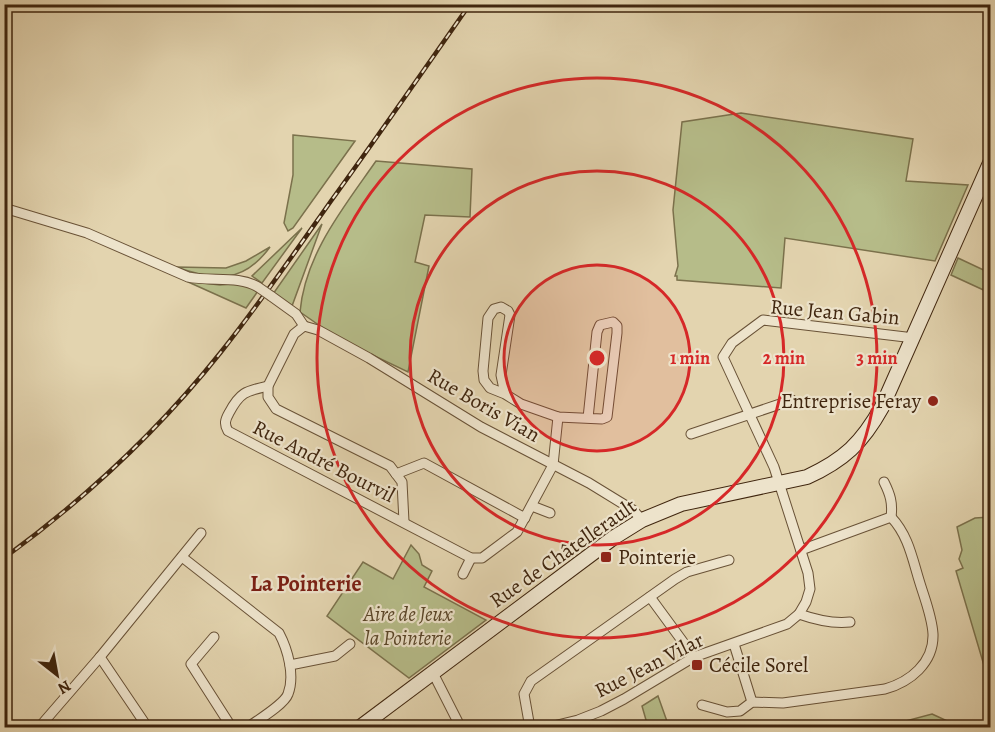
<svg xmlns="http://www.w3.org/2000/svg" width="995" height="732" font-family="Alegreya,serif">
  <rect width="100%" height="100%" fill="#e3d4af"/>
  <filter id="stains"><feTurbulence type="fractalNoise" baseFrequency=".00333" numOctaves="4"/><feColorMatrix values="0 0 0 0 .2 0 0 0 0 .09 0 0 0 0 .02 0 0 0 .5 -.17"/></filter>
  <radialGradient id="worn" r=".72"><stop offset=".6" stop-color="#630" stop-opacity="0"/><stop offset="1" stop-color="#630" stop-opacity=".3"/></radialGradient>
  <!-- green -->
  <g fill="#b6bc89" stroke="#7b714c" stroke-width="1.5">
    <path d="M741,113l172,26 -7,42 62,4 -33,76 -150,-23 -4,50 -104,-8v-4h-2l3,-10 -5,-56 9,-88z"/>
    <path d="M293,135l62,6 -62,87 -5,3 -4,-8 9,-48z"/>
    <path d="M376,161l96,8 -2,48 -45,-2 -10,47 14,4 -21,106 -69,-33 -39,-27c5,-58 44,-105 76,-151z"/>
    <path d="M322,224l-30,82 -19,-12z"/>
    <path d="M302,228l-40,55 -10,-7z"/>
    <path d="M270,247c-27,37 -55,34 -94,20l50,1 20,-7z"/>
    <path d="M958,258l32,15v20l-39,-18z"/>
    <path d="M186,281l34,4 21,-2 17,8 -12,17z"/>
    <path d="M990,517v161l-2,1 -32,-108 7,-3 -4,-9 3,-9 -5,-23 18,-9z"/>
    <path d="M411,545l8,9 3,11 10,6 -8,16 62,33 -77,58 -82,-62 36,-54 30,17z"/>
    <path d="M658,696l11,31h-21l-6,-21z"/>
    <path d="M932,714l22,10 1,3h-84l16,-1z"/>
  </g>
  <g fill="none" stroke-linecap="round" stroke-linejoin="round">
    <defs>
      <g id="street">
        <path d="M4,208l83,25 101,44c22,5 51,-2 70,10"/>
        <path d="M271,296l25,18 8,12"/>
        <path d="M304,326l14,4 51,28 112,69 108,56 44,27 9,10"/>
        <path d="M304,326l-10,8 -26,52v11l8,12 114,57 12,16 2,40"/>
        <path d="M268,386c-22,5 -28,6 -39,27 -4,7 -5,11 -1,18l243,127h11l35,-26 36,-67 5,-48"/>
        <path d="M505,394l-4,-19 9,-60 -2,-4 -7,-4 -7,2 -6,9 -5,53 1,9 6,8 15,6 16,10 37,13 44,2 5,-2 10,-84v-7l-4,-4 -13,3 -3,7 -9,86"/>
        <path d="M691,434l101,-34"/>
        <path d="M396,474l28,-11 101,55"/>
        <path d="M884,482c6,12 9,21 7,35"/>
        <path d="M532,506l18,7"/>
        <path d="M801,550l90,-33"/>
        <path d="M182,557l97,76c9,17 16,43 9,61 -4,11 -32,27 -41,34"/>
        <path d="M463,574l8,-16"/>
        <path d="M650,597l44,60"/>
        <path d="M799,614c17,6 33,10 51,8"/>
        <path d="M214,637l-23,27 41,64"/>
        <path d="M734,644l18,58"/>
        <path d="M290,665l45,-9 15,-12"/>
        <path d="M433,673l28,55"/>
        <path d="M702,705l25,7 13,-1 12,-9 31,1 102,-14c25,-7 49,-26 48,-55 -1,-18 -9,-37 -14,-54 -7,-23 -11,-45 -28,-63"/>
        <path d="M41,728l1,-4 58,-67"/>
        <path d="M148,728l-48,-71 101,-124"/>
        <path d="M530,728l-6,-34 7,-13 144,-102 12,-7 42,-12"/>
        <path d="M545,728l33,-8 23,-9 23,-12 70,-42 93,-33 12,-10 7,-12 4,-13 -2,-16 -34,-106 -51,-110 9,-14 31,-23 151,18"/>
      </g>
      <path id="secondary" d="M359,728l254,-190 29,-18 39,-16 126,-27c37,-17 55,-34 75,-70l108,-244"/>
    </defs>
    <!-- street casing -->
    <use href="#street" stroke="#695237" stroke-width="11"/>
    <!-- secondary casing -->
    <use href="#secondary" stroke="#40260f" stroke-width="16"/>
    <!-- street -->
    <use href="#street" stroke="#ede3cb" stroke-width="9"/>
    <!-- secondary -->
    <use href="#secondary" stroke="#ede3cb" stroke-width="14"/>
    <defs>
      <path id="rail" d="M4,558c81,-59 155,-128 217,-206 39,-49 74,-100 110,-151 47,-65 93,-131 139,-197"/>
    </defs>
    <!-- rail casing -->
    <use href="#rail" stroke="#40260f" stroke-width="4.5"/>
    <!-- rail -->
    <use href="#rail" stroke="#ede3cb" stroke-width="2" stroke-dasharray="7" stroke-linecap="butt"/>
    <defs>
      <path id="street-bridge" d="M258,287l13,9"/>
    </defs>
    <!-- street-bridge casing -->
    <use href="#street-bridge" stroke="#695237" stroke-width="11" stroke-linecap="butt"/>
    <!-- street-bridge -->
    <use href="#street-bridge" stroke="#ede3cb" stroke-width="9"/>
  </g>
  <!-- distance rings -->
  <circle cx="597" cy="358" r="93" fill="#d62828" fill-opacity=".12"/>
  <g fill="none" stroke="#d62828" stroke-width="3">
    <circle cx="597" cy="358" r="93"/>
    <circle cx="597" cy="358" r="187"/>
    <circle cx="597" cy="358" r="280"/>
  </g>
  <!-- markers -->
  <g fill="#8f2418" stroke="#ede3cb" stroke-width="2">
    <circle cx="933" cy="401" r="6"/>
    <rect x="600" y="551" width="12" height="12" rx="3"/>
    <rect x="691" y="659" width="12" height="12" rx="3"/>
  </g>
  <g text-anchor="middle" stroke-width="4.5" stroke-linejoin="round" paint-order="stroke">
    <!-- street labels -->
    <g font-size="21" fill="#40260f" stroke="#ede3cb">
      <text transform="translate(835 312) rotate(5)" y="7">Rue Jean Gabin</text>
      <text transform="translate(484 405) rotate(30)" y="7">Rue Boris Vian</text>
      <text transform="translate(324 461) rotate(27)" y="7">Rue André Bourvil</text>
      <text transform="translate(563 553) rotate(-35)" y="7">Rue de Châtellerault</text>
      <text transform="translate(649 665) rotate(-27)" y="7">Rue Jean Vilar</text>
    </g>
    <!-- poi labels -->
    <g font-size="21" fill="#40260f" stroke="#ede3cb" text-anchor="start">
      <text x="921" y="408" text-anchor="end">Entreprise Feray</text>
      <text x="618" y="564">Pointerie</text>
      <text x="709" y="672">Cécile Sorel</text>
    </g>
    <!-- park labels -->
    <g font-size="21" font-style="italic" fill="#584427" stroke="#ede3cb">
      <text x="408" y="621">Aire de Jeux<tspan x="408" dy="24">la Pointerie</tspan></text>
    </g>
    <!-- neighbourhood labels -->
    <g font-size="22" font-weight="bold" fill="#7a1f14" stroke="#ede3cb">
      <text x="306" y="591">La Pointerie</text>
    </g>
  </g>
  <circle cx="597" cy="358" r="9" fill="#d62828" stroke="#ede3cb" stroke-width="3"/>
  <g font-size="18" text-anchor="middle" font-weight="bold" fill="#d62828" stroke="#ede3cb" stroke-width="4.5" stroke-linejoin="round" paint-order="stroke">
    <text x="690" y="364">1 min</text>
    <text x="784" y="364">2 min</text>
    <text x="877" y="364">3 min</text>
  </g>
  <!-- margin -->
  <rect width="995" height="732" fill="none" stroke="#e3d4af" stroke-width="24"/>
  <rect x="6" y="6" width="983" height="720" fill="none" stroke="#40260f" stroke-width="3"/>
  <rect x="12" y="12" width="971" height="708" fill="none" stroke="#40260f" stroke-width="1.5"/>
  <!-- north arrow -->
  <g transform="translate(57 675) rotate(149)" stroke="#ede3cb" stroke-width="4.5" paint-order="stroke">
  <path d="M0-4.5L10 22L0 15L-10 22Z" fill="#40260f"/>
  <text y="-9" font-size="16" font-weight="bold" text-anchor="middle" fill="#40260f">N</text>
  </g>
  <rect width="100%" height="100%" filter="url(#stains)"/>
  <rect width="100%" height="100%" fill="url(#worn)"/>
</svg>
